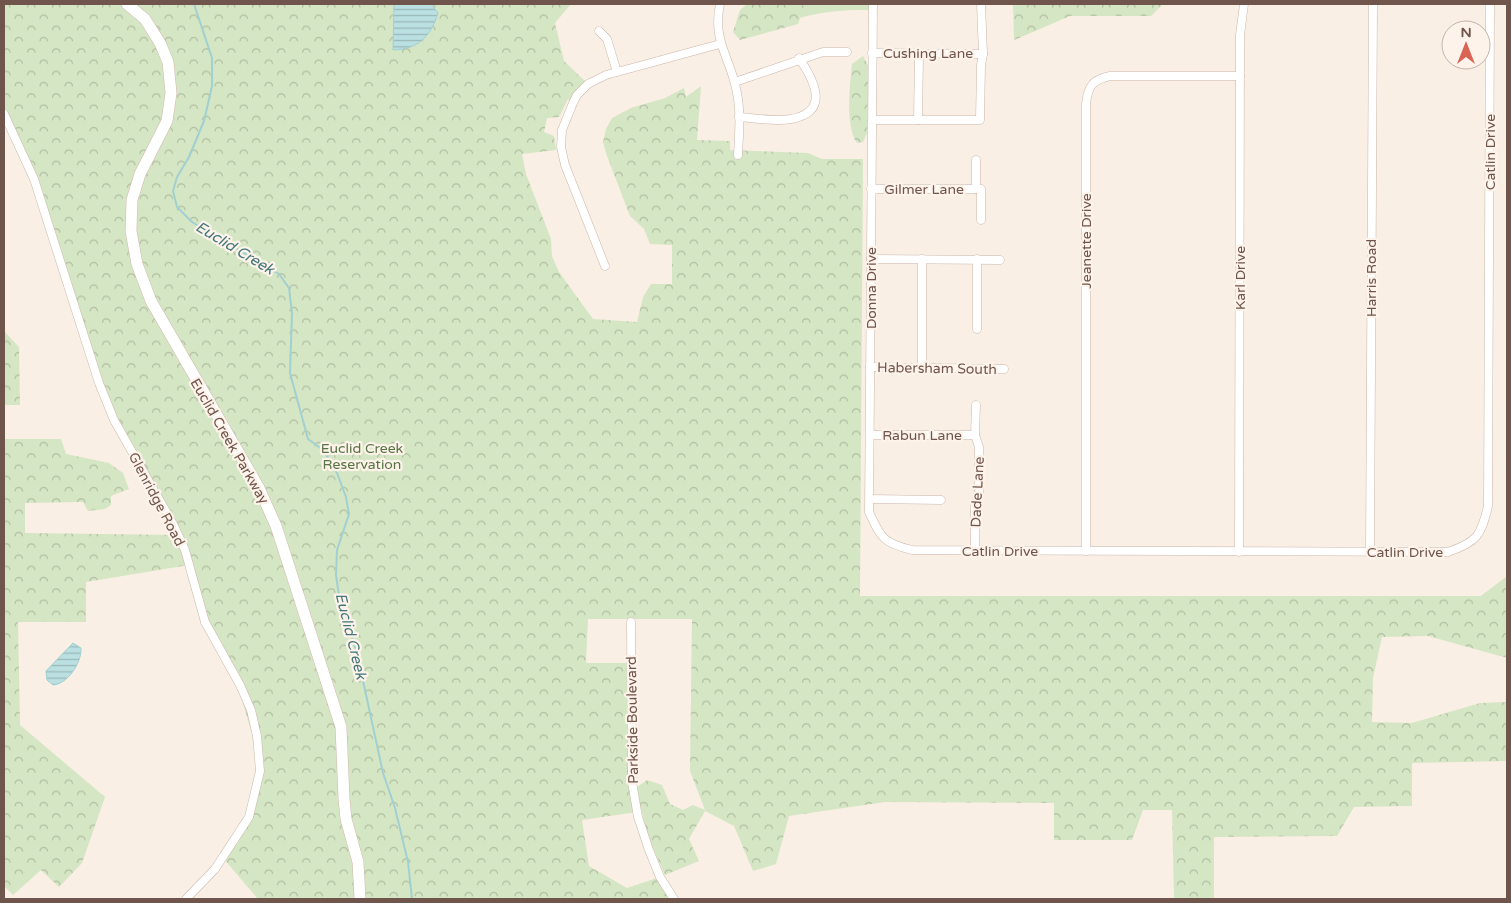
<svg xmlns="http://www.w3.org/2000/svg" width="1511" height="903" font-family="'Varela Round',sans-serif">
  <defs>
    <pattern id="forest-crowns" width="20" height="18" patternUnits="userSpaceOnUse" patternTransform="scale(1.25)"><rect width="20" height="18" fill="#d5e6c4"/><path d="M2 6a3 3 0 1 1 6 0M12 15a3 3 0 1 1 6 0" fill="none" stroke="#b1bda1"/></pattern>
    <pattern id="water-rules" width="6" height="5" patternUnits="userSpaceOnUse" patternTransform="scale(1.25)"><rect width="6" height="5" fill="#bae0e2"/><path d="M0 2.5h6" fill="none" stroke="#9cb8b9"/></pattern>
  </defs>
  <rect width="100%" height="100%" fill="#faefe4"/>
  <!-- grass -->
  <path fill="#d5e6c4" d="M756,4h117l-1,6c-49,-1 -73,7 -118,22z"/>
  <!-- forest -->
  <g fill="url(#forest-crowns)">
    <path d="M4,4h567l-16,19 9,38 24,23 -15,19 -5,-4 -9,18 -12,1 -3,14 10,4 2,14 -34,4 4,20 25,65 1,17 7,16 34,47 44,3 6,-25 8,-13h21v-39l-22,-1 -6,-15 -14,-13 -23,-60 -4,-14 3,-13 6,-11 19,-10 34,-10 19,-10 2,9 15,-11 -4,54 33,1v9l78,3 14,6h41l-3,437h621l26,-20v82l-79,-22 -46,1 -9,41 -1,44 40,1 68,-20 26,-1 1,59 -95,2v43l-58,1 -17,29 -123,1v62h-40l-2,-89h-29l-11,30h-78v-37l-169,-1 -96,14 -13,48 -23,7 -19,-45 -29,-15 -16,28 10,22 -34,14 -17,-39 -12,-48 11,-8 15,5 8,19 13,6 10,-5 12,5 -15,-39 2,-152h-104l-2,44h45l1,119 5,30 -55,8 7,46 38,22 33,-11 14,22h-416l-35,-41 26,-41 11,-46 -2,-16 -22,-76 -26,-46 -21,-68 -103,17v40h-68l2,103 85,72 -23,66 -23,24 -18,-17 -28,25 -9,-9v-447h57l5,15 43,9 14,10 6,16 -18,7v9l-6,4 -17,2 -5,-9 -58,1v30l152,2 -63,-115 -76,-228 -34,-78z"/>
    <path d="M747,4h56l1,4 -6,16 -58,16 -7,-8 7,-22z"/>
    <path d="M1013,4h150l-12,12h-81l-56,24z"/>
    <path d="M863,56l6,11 -2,66 -4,9 -6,1c-12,-17 -7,-58 -5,-79z"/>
    <path d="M4,331l15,16 1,58h-16z"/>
  </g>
  <!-- water -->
  <g fill="url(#water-rules)" stroke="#a1d0d2">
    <path d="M394,4h37l7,9c-7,23 -19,36 -45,37z"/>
    <path d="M73,643l8,5c1,14 -13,36 -28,37l-6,-5 -1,-9z"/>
  </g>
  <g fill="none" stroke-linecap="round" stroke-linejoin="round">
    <!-- stream -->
    <path stroke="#a1d0d2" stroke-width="2" d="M194,4l18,54v28l-8,35 -15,36 -12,20 -4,14 4,16 15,15 87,52 10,14 3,25 -2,60 18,66 15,11 14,23 9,24 3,17 -12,36 -1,25 3,21 18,57 26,120 12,35 13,54 4,37"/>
    <defs>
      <g id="street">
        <path d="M720,4c-8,38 11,54 17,89 4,20 2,41 1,62"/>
        <path d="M873,4l-4,508c12,26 14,31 43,38l536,2c29,-10 33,-16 40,-46l2,-502"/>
        <path d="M599,31l8,8 10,33"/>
        <path d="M872,53l111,1"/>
        <path d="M735,82l88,-30h24"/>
        <path d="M4,114l30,65 65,204 15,37 59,104 12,26 20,72 35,63 11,25 6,26 3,35 -11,46 -34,52 -29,30"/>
        <path d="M739,117c17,1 36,5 52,2 40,-7 23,-39 8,-61"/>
        <path d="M872,120h108l1,-55 2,-11 -2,-50"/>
        <path d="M918,120l1,-66"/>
        <path d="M976,160v29"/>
        <path d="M871,189h110v31"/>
        <path d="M871,259l129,1"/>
        <path d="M977,259v70"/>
        <path d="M605,266l-40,-101 -4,-18 1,-17 11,-27 4,-8 11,-11 18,-9 114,-31"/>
        <path d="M870,367l134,2"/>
        <path d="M922,368v-109"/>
        <path d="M870,435h105"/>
        <path d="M870,499l71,1"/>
        <path d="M975,551v-47l4,-12v-45l-4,-12 1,-30"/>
        <path d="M1086,551v-447c2,-18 6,-24 24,-28h130"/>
        <path d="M1239,552l1,-517 4,-31"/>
        <path d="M1370,552l3,-548"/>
        <path d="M631,622l1,160 6,35 11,33 11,27 14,22"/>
      </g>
      <path id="secondary" d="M127,4l18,15 15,24 8,19 3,31 -4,28 -27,53 -8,26 -1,31 6,33 14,37 108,187 17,38 65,201 3,72 2,20 12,43 2,37"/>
    </defs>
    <!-- street casing -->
    <use href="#street" stroke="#cab6ab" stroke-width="9"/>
    <!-- secondary casing -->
    <use href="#secondary" stroke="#cfb7ac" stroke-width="12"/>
    <!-- street -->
    <use href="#street" stroke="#fff" stroke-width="8"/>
    <!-- secondary -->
    <use href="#secondary" stroke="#fff" stroke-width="11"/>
  </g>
  <g text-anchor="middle" stroke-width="4.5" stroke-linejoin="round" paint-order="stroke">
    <!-- street labels -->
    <g font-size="14" fill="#70554c" stroke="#fdf3ea">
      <text x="928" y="58">Cushing Lane</text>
      <text transform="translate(1490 152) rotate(-90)" y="5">Catlin Drive</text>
      <text x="924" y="194">Gilmer Lane</text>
      <text transform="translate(1086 241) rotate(-90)" y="5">Jeanette Drive</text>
      <text transform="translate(1240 278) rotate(-90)" y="5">Karl Drive</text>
      <text transform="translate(1371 278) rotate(-90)" y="5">Harris Road</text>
      <text transform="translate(871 288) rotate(-90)" y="5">Donna Drive</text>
      <text transform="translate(937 368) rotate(1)" y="5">Habersham South</text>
      <text x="922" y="440">Rabun Lane</text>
      <text transform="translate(230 441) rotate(60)" y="5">Euclid Creek Parkway</text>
      <text transform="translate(977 492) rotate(-87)" y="5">Dade Lane</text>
      <text transform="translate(157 499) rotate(62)" y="5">Glenridge Road</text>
      <text x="1000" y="556">Catlin Drive</text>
      <text x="1405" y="557">Catlin Drive</text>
      <text transform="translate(632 720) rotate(-91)" y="5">Parkside Boulevard</text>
    </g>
    <!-- park labels -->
    <g font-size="14" fill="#587545" stroke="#fdf3ea">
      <text x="362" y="453">Euclid Creek<tspan x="362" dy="16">Reservation</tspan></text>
    </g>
    <!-- water labels -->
    <g font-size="15" font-style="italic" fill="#44787b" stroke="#fdf3ea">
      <text transform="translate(235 248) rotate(31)" y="5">Euclid Creek</text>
      <text transform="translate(351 636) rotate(76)" y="5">Euclid Creek</text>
    </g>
  </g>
  <!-- border -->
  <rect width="1511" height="903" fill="none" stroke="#70554c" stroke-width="10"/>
  <!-- north arrow -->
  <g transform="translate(1466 45)"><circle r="24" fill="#fdf3ea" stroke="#c5b4ab"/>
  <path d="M0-4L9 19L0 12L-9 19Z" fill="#da6353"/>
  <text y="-8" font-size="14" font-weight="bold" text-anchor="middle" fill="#70554c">N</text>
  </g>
</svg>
